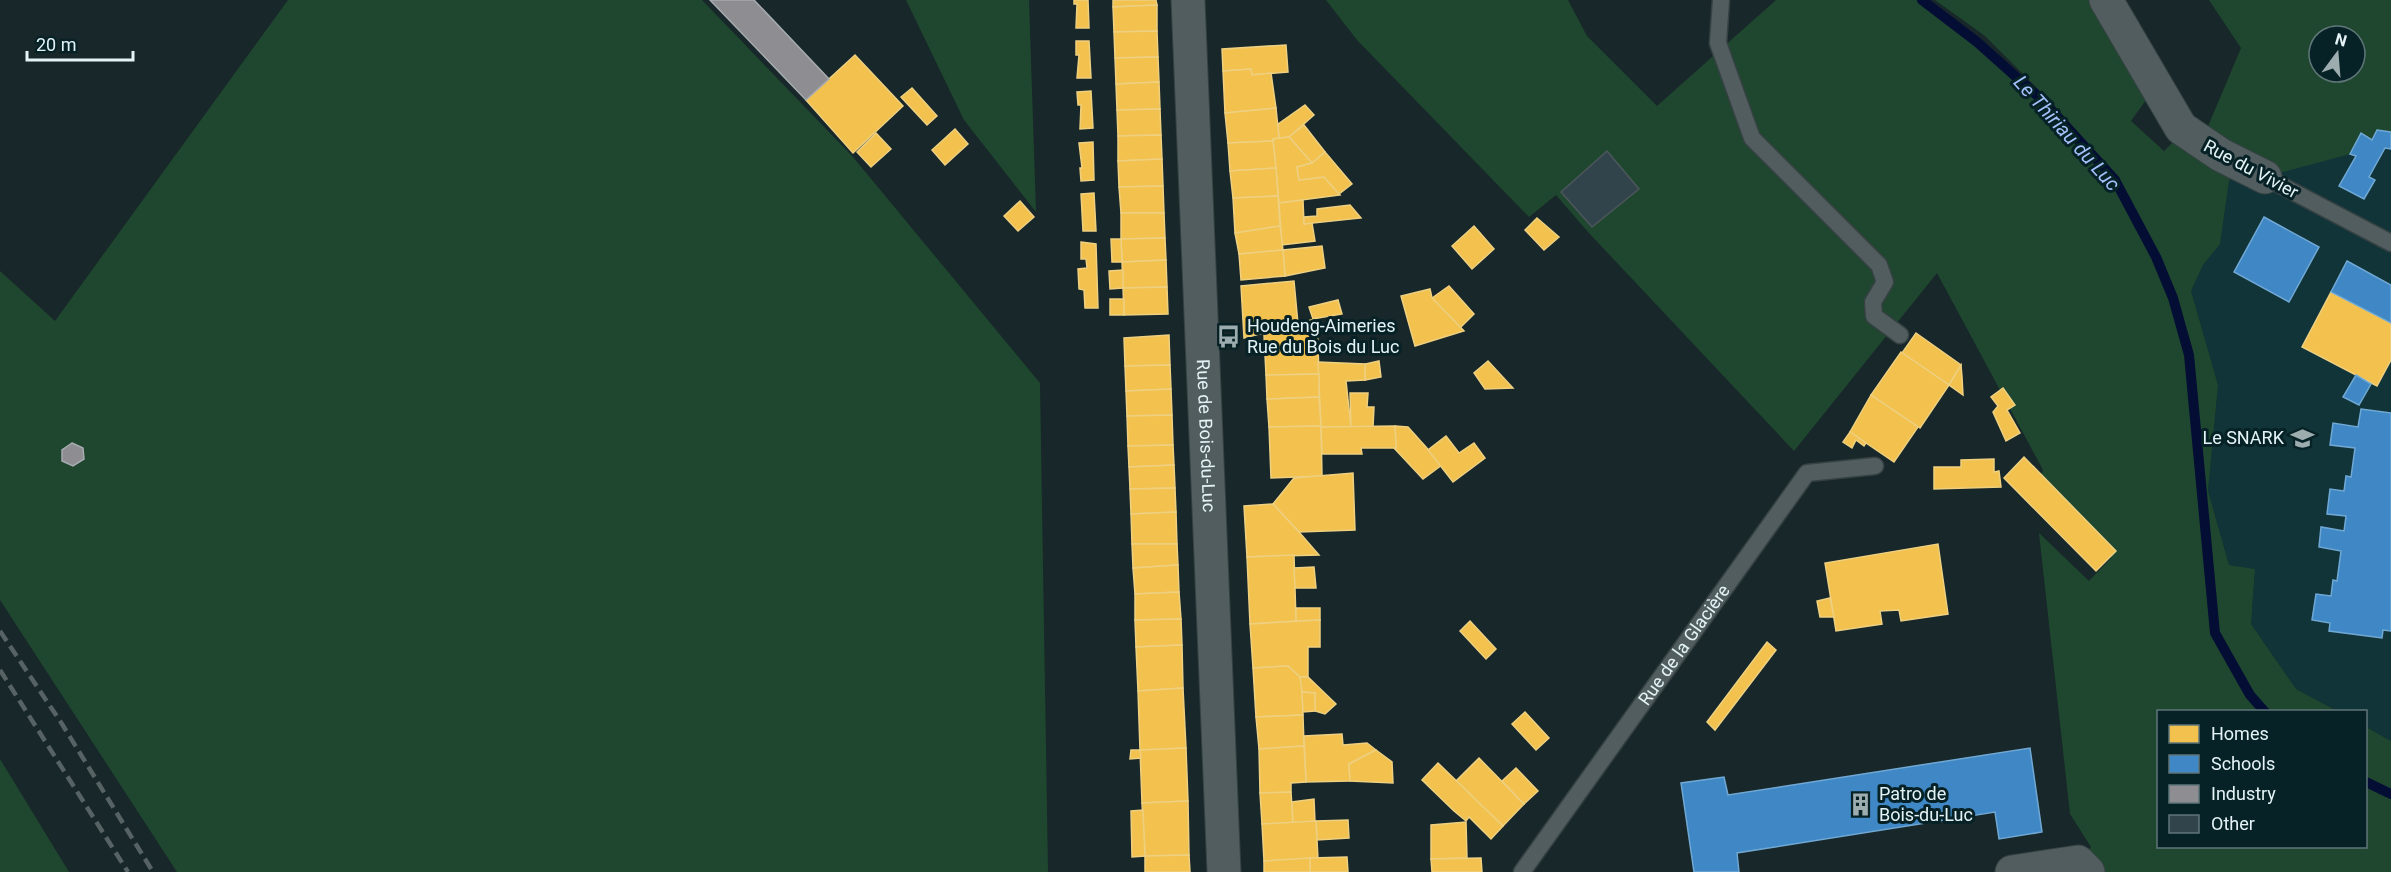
<svg xmlns="http://www.w3.org/2000/svg" width="2391" height="872" font-family="Roboto,sans-serif">
  <rect width="100%" height="100%" fill="#182729"/>
  <!-- built -->
  <path fill="#113439" d="M2391,108v633l-25,-14v-15l-29,-1 -41,-22 -45,-65 4,-55 -26,-4 -21,-74 10,-106 -27,-94 12,-26 17,-21 9,-63 5,-11z"/>
  <!-- green -->
  <g fill="#1f472f" fill-rule="evenodd">
    <path d="M288,0h414l151,157 187,226 8,489h-871l-177,-272v-329l55,50z"/>
    <path d="M906,0h123l7,212 -72,-92z"/>
    <path d="M1326,0h242l19,36 70,70 119,-106h146l55,42 65,58 73,80 5,-2 -69,-76 -66,-66 -50,-36h158l58,93 -20,28 33,30 15,-15 55,34 -5,11 -9,63 -17,21 -12,26 27,94 -10,106 21,74 26,4 -4,55 45,65 41,22 -179,1v134h208v-119l25,14v131h-303l-10,-10 13,-15 -21,-33 -31,-281 50,48 23,-24 -75,-72 6,-15 -106,-197 -143,178 -206,-219 -32,-37 -27,22 -172,-177z"/>
    <path d="M2209,0h182v143l-126,34 -64,-34 40,-95zM2319,36h36v36h-36z"/>
    <path d="M0,759l69,113h-69z"/>
  </g>
  <!-- homes -->
  <g fill="#f2c14e" stroke="#eed080" stroke-width="1.5">
    <path d="M1074,0h14l1,28h-13l1,-24h-3z"/>
    <path d="M1113,0h43l1,5 -44,2z"/>
    <path d="M1157,5v26l-43,1 -1,-25z"/>
    <path d="M1157,31l1,26 -43,1 -1,-26z"/>
    <path d="M1076,41h13l2,37h-14l2,-23h-3z"/>
    <path d="M1286,45l2,27 -36,3 -1,-6 -28,2 -1,-22z"/>
    <path d="M855,55l48,51 -50,47 -47,-53z"/>
    <path d="M1158,57l1,25 -43,2 -1,-26z"/>
    <path d="M1251,69l1,6 19,-2 5,35 -51,5 -2,-42z"/>
    <path d="M1159,82l1,27 -43,1 -1,-26z"/>
    <path d="M912,88l25,28 -10,9 -26,-28z"/>
    <path d="M1091,91l2,37 -13,1 1,-24h-3l-1,-13z"/>
    <path d="M1305,105l9,10 -25,22 -10,1 -1,-14z"/>
    <path d="M1276,108l3,30 -6,1v2l-45,2 -3,-30z"/>
    <path d="M1160,109l1,26 -43,1 -1,-26z"/>
    <path d="M1304,125l21,27 -13,11 -23,-26z"/>
    <path d="M955,129l13,15 -23,21 -13,-15z"/>
    <path d="M876,133l15,16 -20,18 -14,-15z"/>
    <path d="M1161,135l1,24 -44,2v-25z"/>
    <path d="M1289,137l23,26 -15,4 2,13 25,-3 16,18 -61,8 -6,-64z"/>
    <path d="M1273,141l3,27 -46,3 -2,-28z"/>
    <path d="M1093,142l1,38 -13,1 -1,-13h2l-3,-25z"/>
    <path d="M1325,152l27,32 -13,10 -15,-17 -25,3 -2,-13 15,-4z"/>
    <path d="M1162,159l1,27 -44,1 -1,-26z"/>
    <path d="M1276,168l2,28 -45,2 -3,-27z"/>
    <path d="M1163,186l1,27h-43l-2,-26z"/>
    <path d="M1094,193l2,38h-13l-2,-37z"/>
    <path d="M1278,196l2,30 -45,7 -2,-35z"/>
    <path d="M1303,200l1,24 8,-1 3,18 -33,4 -3,-42z"/>
    <path d="M1020,201l14,16 -16,14 -14,-15z"/>
    <path d="M1350,205l11,13 -57,6v-7l13,-1v-7z"/>
    <path d="M1121,213h43l1,25 -44,1z"/>
    <path d="M1537,218l22,19 -15,13 -19,-20z"/>
    <path d="M1280,226l3,24 -44,4 -4,-21z"/>
    <path d="M1474,226l20,23 -22,20 -20,-23z"/>
    <path d="M1165,238l1,22 -44,2 -1,-23z"/>
    <path d="M1111,239h10l1,23h-10z"/>
    <path d="M1081,242l15,2 2,64h-13l-1,-18 -5,-1 -1,-20 9,-1 -1,-9h-5z"/>
    <path d="M1322,246l3,22 -40,8 -2,-26z"/>
    <path d="M1283,250l2,26 -44,4 -2,-26z"/>
    <path d="M1166,260l1,27 -44,1 -1,-26z"/>
    <path d="M1123,270v18l-13,1 -1,-18z"/>
    <path d="M1294,281l4,43 -54,14 -3,-52z"/>
    <path d="M1449,286l25,28 -14,14 -28,-30z"/>
    <path d="M1167,287l1,27 -44,1 -1,-27z"/>
    <path d="M1430,289l2,9 32,33 -49,15 -14,-50z"/>
    <path d="M2331,292l60,31v37l-14,26 -75,-39z"/>
    <rect x="1110" y="299" width="14" height="16"/>
    <path d="M1338,300l4,14 -29,5 -4,-12z"/>
    <path d="M1317,318l2,56 -53,1 -2,-40z"/>
    <path d="M1916,333l45,32 -12,20 -47,-32z"/>
    <path d="M1169,335l1,30 -45,1 -1,-28z"/>
    <path d="M1901,352l48,33 -29,43 -49,-33z"/>
    <path d="M1379,361l2,16 -16,3v-16z"/>
    <path d="M1488,361l25,27 -28,1 -11,-16z"/>
    <path d="M1318,362l47,2v16l-19,1 5,46h-30z"/>
    <path d="M1170,365l1,24 -45,2 -1,-25z"/>
    <path d="M1961,365l1,12 1,18 -14,-10z"/>
    <path d="M1319,374v23l-52,2 -1,-24z"/>
    <path d="M2003,388l12,17 -8,5 13,23 -14,8 -13,-29 5,-6 -7,-9z"/>
    <path d="M1171,389l1,26 -45,1 -1,-25z"/>
    <path d="M1350,393h18l-1,14h7l-1,20h-22z"/>
    <path d="M1871,395l47,32 -24,35 -44,-30z"/>
    <path d="M1319,397l2,29 -52,1 -2,-28z"/>
    <path d="M1172,415l1,30 -45,1 -1,-30z"/>
    <path d="M1321,426l1,50 -51,2 -2,-51z"/>
    <path d="M1395,426l13,1 34,38 -19,14 -29,-31h2z"/>
    <path d="M1395,426l1,22h-35l1,6h-40l-1,-27z"/>
    <path d="M1850,432l16,11 -2,3 -8,-6 -4,8 -9,-6z"/>
    <path d="M1446,436l13,17 15,-10 11,15 -32,24 -25,-32z"/>
    <path d="M1173,445l1,20 -45,2 -1,-21z"/>
    <path d="M2024,457l92,94 -20,20 -92,-93z"/>
    <path d="M1994,459v13l5,-1 2,16 -67,2v-22h27v-7z"/>
    <path d="M1174,465l1,23 -45,1 -1,-22z"/>
    <path d="M1353,473l2,57 -56,2 -26,-28 21,-26z"/>
    <path d="M1175,488l1,24 -45,2 -1,-25z"/>
    <path d="M1273,504l26,28 20,23 -72,2 -3,-51z"/>
    <path d="M1176,512l1,32h-45l-1,-30z"/>
    <path d="M1132,544h45l1,21 -45,3z"/>
    <path d="M1938,544l10,70 -47,7 -2,-11 -19,1 2,13 -46,7 -11,-68z"/>
    <path d="M1294,555l2,66 -46,3 -3,-67z"/>
    <path d="M1178,565l1,27 -44,2 -2,-26z"/>
    <path d="M1314,567l2,21h-21l-1,-20z"/>
    <path d="M1179,592l2,27 -46,1v-26z"/>
    <path d="M1830,598l4,19h-14l-3,-16z"/>
    <path d="M1296,608h24v12l-24,1z"/>
    <path d="M1181,619l1,26 -46,2 -1,-27z"/>
    <path d="M1320,620v27h-12v30h-8l-12,-11 -35,2 -3,-44z"/>
    <path d="M1470,621l26,28 -10,10 -26,-28z"/>
    <path d="M1767,642l9,8 -61,80 -8,-8z"/>
    <path d="M1182,645l1,43 -45,3 -2,-44z"/>
    <path d="M1288,666l14,13 1,36 -47,2 -3,-49z"/>
    <path d="M1300,677h8l28,27 -11,10 -10,-3v-18l-13,-1z"/>
    <path d="M1183,688l3,60 -46,2 -2,-59z"/>
    <path d="M1302,692l13,1v18l-12,1z"/>
    <path d="M1525,712l24,26 -13,12 -24,-26z"/>
    <path d="M1303,715l1,31 -45,3 -3,-32z"/>
    <path d="M1342,734l1,11 24,-2 9,7 -27,14 1,17 -44,1 -2,-46z"/>
    <path d="M1304,746l2,36 -15,1v9l-31,1 -1,-44z"/>
    <path d="M1186,748l2,53 -46,2 -2,-53z"/>
    <path d="M1131,750h9l1,8 -11,1z"/>
    <path d="M1376,750l16,12 1,21 -43,-2 -1,-17z"/>
    <path d="M1479,758l45,46 -21,22 -47,-45z"/>
    <path d="M1438,763l65,63 -12,13 -22,-22 -3,4 -12,-10 -32,-31z"/>
    <path d="M1516,768l22,23 -14,13 -22,-23z"/>
    <path d="M1291,792l2,31 -31,1 -2,-31z"/>
    <path d="M1314,799l1,23 -22,1 -1,-21z"/>
    <path d="M1188,801l1,54 -44,1 -3,-53z"/>
    <path d="M1143,810l2,46 -13,1 -1,-46z"/>
    <path d="M1348,820l1,18 -32,2 -1,-19z"/>
    <path d="M1316,821l2,38 -54,2 -2,-37z"/>
    <path d="M1466,822l1,36 -36,1v-34z"/>
    <path d="M1189,855l1,17h-45v-16z"/>
    <path d="M1347,857l1,15h-38v-14z"/>
    <path d="M1310,858v14h-46v-11z"/>
    <path d="M1481,858l1,14h-50l-1,-13z"/>
  </g>
  <!-- schools -->
  <g fill="#3f88c5" stroke="#70a8d4" stroke-width="1.5">
    <path d="M2377,130l14,2v17l-6,-1 -16,29 6,3 -11,19 -25,-13 17,-30 -6,-2 11,-21 11,7z"/>
    <path d="M2264,217l55,30 -30,55 -55,-30z"/>
    <path d="M2347,261l44,24v38l-60,-31z"/>
    <path d="M2356,375l15,9 -12,21 -16,-8z"/>
    <path d="M2361,409l30,4v218l-8,-1 -1,8 -53,-7 1,-8 -18,-3 4,-26 15,2 2,-16 4,1 4,-30 -22,-4 2,-20 23,4 2,-15 -19,-2 3,-25 14,2 2,-15 5,1 4,-29 -25,-3 3,-22 25,4z"/>
    <path d="M2030,748l12,84 -43,7 -4,-27 -258,41 2,19h-45l-13,-89 43,-6 4,18z"/>
  </g>
  <!-- industry -->
  <g fill="#8d8d92" stroke="#a7acb0" stroke-width="1.5">
    <path d="M710,0h44l75,79 -23,21z"/>
    <path d="M72,443l11,5 1,11 -11,7 -11,-5v-11z"/>
  </g>
  <g fill="none" stroke-linecap="round" stroke-linejoin="round">
    <!-- stream -->
    <g stroke="#040e34" stroke-width="10">
      <path d="M1922,0l55,42 65,58 73,80 41,77 17,41 16,57 26,278 35,62 15,17"/>
      <path d="M2366,782l25,12"/>
    </g>
  </g>
  <!-- building -->
  <path fill="#31444c" stroke="#4d575b" stroke-width="1.5" d="M1607,151l32,38 -47,38 -31,-35z"/>
  <g fill="none" stroke-linecap="round" stroke-linejoin="round">
    <defs>
      <g id="lane">
        <path d="M1721,0l-3,43 34,95 127,127 6,17 -12,20 1,14 26,19"/>
        <path d="M2265,177l126,66"/>
        <path id="s1" d="M1522,872l285,-399 68,-7"/>
      </g>
      <g id="street">
        <path id="s2" d="M1188,0l36,872"/>
        <path d="M2106,0l75,128 40,27 44,22"/>
        <path d="M2012,872l66,-10 10,10"/>
      </g>
    </defs>
    <!-- lane casing -->
    <use href="#lane" stroke="#354142" stroke-width="19"/>
    <!-- street casing -->
    <use href="#street" stroke="#354142" stroke-width="35"/>
    <!-- lane -->
    <use href="#lane" stroke="#525d5f" stroke-width="16"/>
    <!-- street -->
    <use href="#street" stroke="#525d5f" stroke-width="33"/>
    <!-- rail -->
    <g stroke="#566264" stroke-width="4.5" stroke-dasharray="12 6" stroke-linecap="butt">
      <path d="M0,631l62,93 91,148"/>
      <path d="M0,670l128,202"/>
    </g>
  </g>
  <!-- icons -->
  <defs>
    <symbol id="bus-bare" viewBox="-9 -9 18 18"><path d="M-5-6H5V4H4V6H2V4H-2V6H-4V4H-5ZM-3.5-4V0h7V-4ZM-3.5 1.2v1.5H-2V1.2ZM2 1.2v1.5H3.5V1.2Z" fill="#9dacae" stroke="#072226" stroke-width="2.5" paint-order="stroke"/></symbol>
    <symbol id="school-bare" viewBox="-9 -9 18 18"><path d="M0-5L7-2L0 1L-7-2ZM-4 1L0 2.5L4 1V4Q0 6-4 4Z" fill="#9dacae" stroke="#072226" stroke-width="2.5" paint-order="stroke"/></symbol>
    <symbol id="building-bare" viewBox="-9 -9 18 18"><path d="M-4-6H4V6H1V3H-1V6H-4ZM-2.5-4.3h1.7v1.8h-1.7ZM.8-4.3h1.7v1.8H.8ZM-2.5-1h1.7V.8h-1.7ZM.8-1h1.7V.8H.8Z" fill="#9dacae" stroke="#072226" stroke-width="2.5" paint-order="stroke"/></symbol>
  </defs>
  <g fill-rule="evenodd">
    <use href="#bus-bare" x="1212" y="320" width="33" height="33"/>
    <use href="#school-bare" x="2286" y="422" width="33" height="33"/>
    <use href="#building-bare" x="1844" y="788" width="33" height="33"/>
  </g>
  <g text-anchor="middle" stroke-width="6" stroke-linejoin="round" paint-order="stroke">
    <!-- street labels -->
    <g font-size="18" fill="#e4f3f6" stroke="#072226">
      <text transform="translate(2251 169) rotate(28)" y="6">Rue du Vivier</text>
      <text dy="6" stroke="none"><textPath href="#s2" startOffset="436">Rue de Bois-du-Luc</textPath></text>
      <text dy="6" stroke="none"><textPath href="#s1" startOffset="279">Rue de la Glacière</textPath></text>
    </g>
    <!-- poi labels -->
    <g font-size="18" fill="#e4f3f6" stroke="#072226" text-anchor="start">
      <text x="1247" y="332">Houdeng-Aimeries<tspan x="1247" dy="21">Rue du Bois du Luc</tspan></text>
      <text x="2284" y="444" text-anchor="end">Le SNARK</text>
      <text x="1879" y="800">Patro de<tspan x="1879" dy="21">Bois-du-Luc</tspan></text>
    </g>
    <!-- water labels -->
    <g font-size="20" font-style="italic" fill="#a4c1fc" stroke="#072226">
      <text transform="translate(2067 133) rotate(48)" y="7">Le Thiriau du Luc</text>
    </g>
  </g>
  <!-- legend -->
  <rect x="2157" y="710" width="210" height="138" fill="#072226" stroke="#5f7679" stroke-width="1.5"/>
  <rect x="2169" y="725" width="30" height="18" fill="#f2c14e" stroke="#5f7679" stroke-width="1.5"/>
  <text x="2211" y="740" font-size="18" fill="#e4f3f6">Homes</text>
  <rect x="2169" y="755" width="30" height="18" fill="#3f88c5" stroke="#5f7679" stroke-width="1.5"/>
  <text x="2211" y="770" font-size="18" fill="#e4f3f6">Schools</text>
  <rect x="2169" y="785" width="30" height="18" fill="#8d8d92" stroke="#5f7679" stroke-width="1.5"/>
  <text x="2211" y="800" font-size="18" fill="#e4f3f6">Industry</text>
  <rect x="2169" y="815" width="30" height="18" fill="#31444c" stroke="#5f7679" stroke-width="1.5"/>
  <text x="2211" y="830" font-size="18" fill="#e4f3f6">Other</text>
  <!-- north arrow -->
  <g transform="translate(2337 54) rotate(16)"><circle r="28" fill="#072226" stroke="#5f7679" stroke-width="1.5"/>
  <path d="M0-4.5L10 22L0 15L-10 22Z" fill="#9dacae"/>
  <text y="-9" font-size="16" font-weight="bold" text-anchor="middle" fill="#e4f3f6">N</text>
  </g>
  <!-- scale -->
  <path d="M27 51v9h106v-9" fill="none" stroke="#e4f3f6" stroke-width="3"/>
  <text x="36" y="51" font-size="18" fill="#e4f3f6" stroke="#072226" stroke-width="4.5" paint-order="stroke">20 m</text>
</svg>
